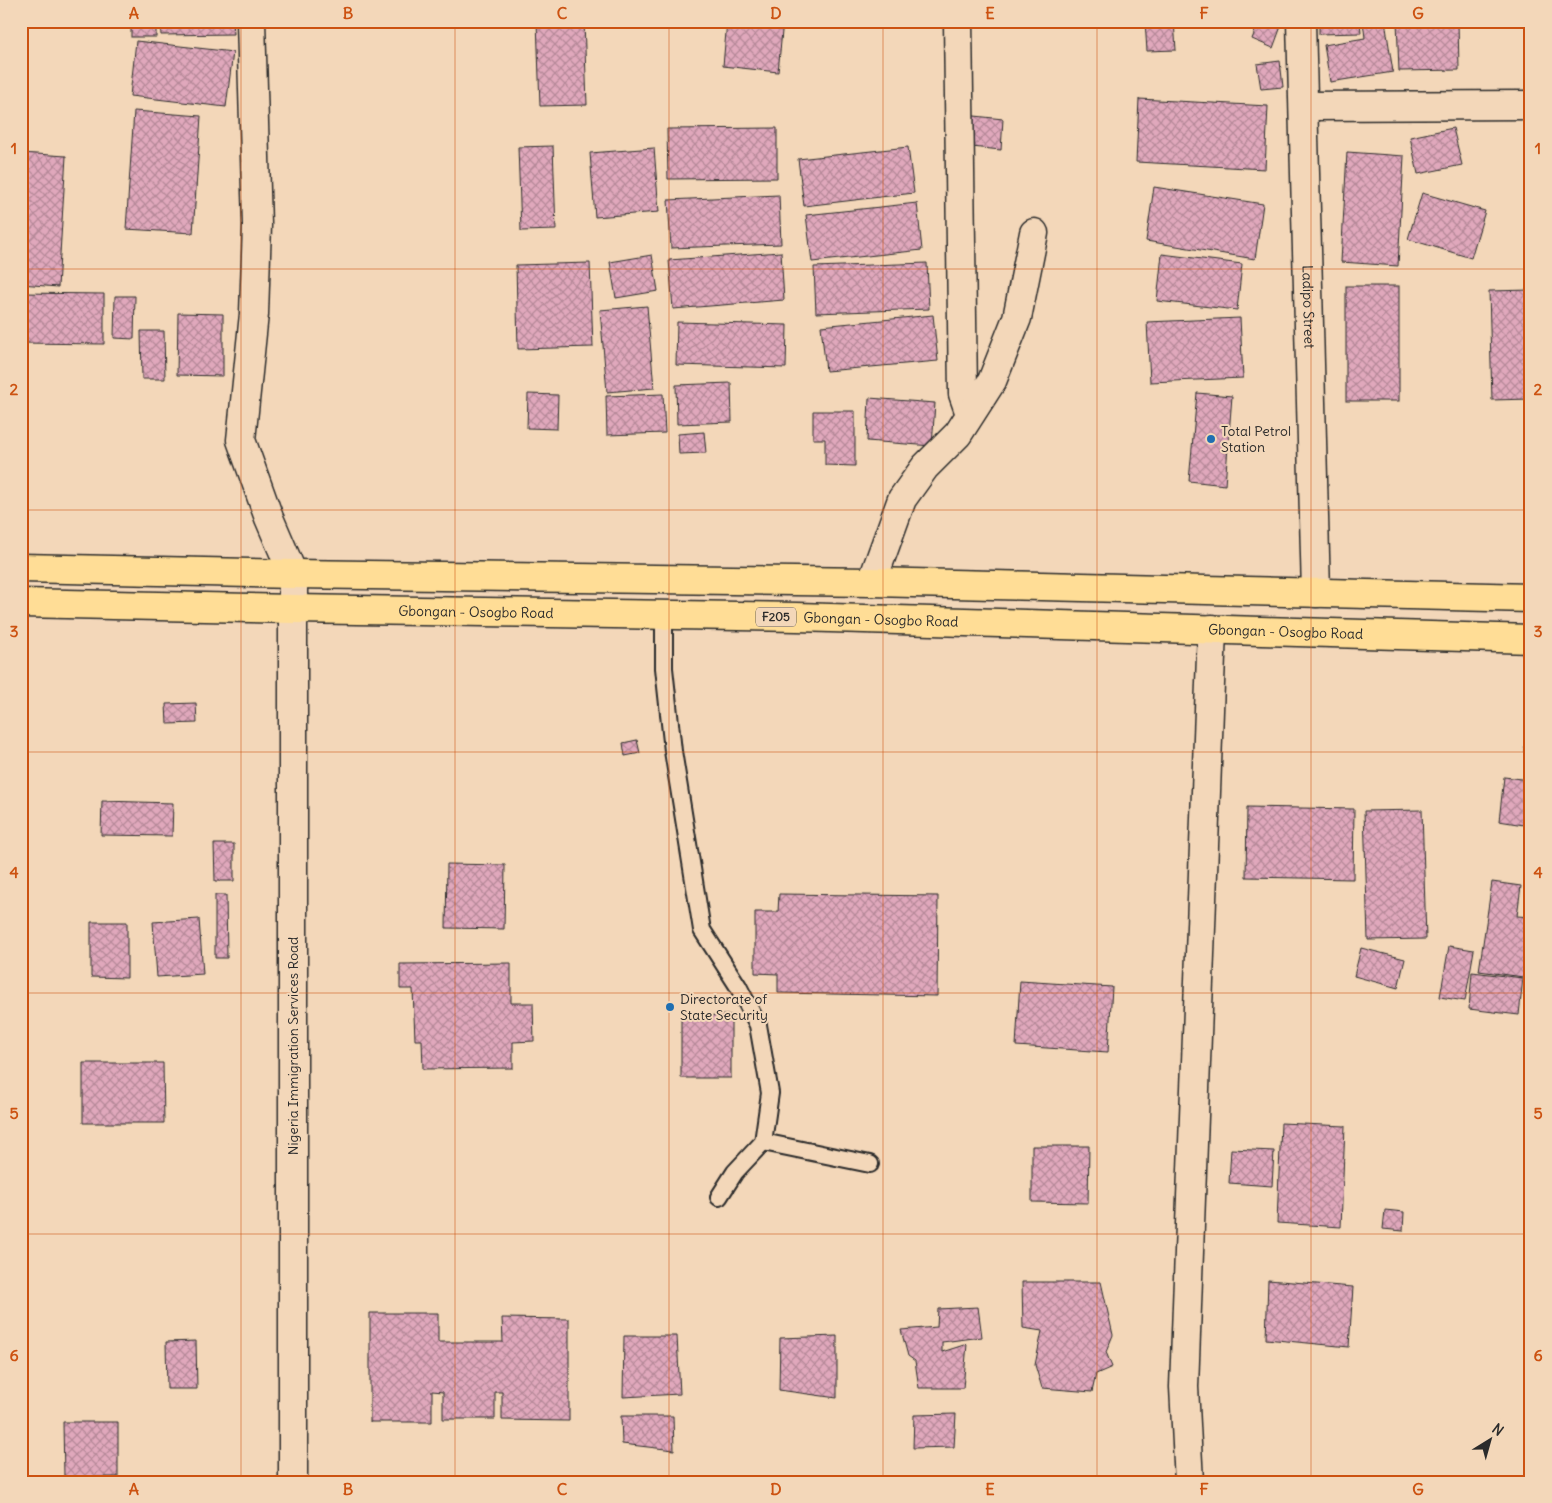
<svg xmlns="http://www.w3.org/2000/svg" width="1552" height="1503" font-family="Delius,sans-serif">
  <defs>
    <pattern id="building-cross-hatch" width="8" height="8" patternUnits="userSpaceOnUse" patternTransform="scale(1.25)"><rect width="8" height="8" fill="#e0a8bc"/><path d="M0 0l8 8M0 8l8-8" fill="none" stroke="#b68999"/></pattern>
  </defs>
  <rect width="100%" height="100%" fill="#f3d7b9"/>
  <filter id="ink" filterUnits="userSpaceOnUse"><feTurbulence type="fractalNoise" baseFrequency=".02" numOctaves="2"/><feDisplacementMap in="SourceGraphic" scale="10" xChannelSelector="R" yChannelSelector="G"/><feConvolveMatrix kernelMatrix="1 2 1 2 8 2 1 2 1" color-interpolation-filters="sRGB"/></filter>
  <g filter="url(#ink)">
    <!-- building -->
    <g fill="url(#building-cross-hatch)" stroke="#2b2b2b">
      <rect x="131" y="21" width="25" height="16"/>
      <path d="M160,21h73l1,13 -73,1z"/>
      <path d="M537,21h47l3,84 -47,1z"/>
      <path d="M727,21h56l-5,51 -55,-6z"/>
      <path d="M1145,21h29l2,29 -29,1z"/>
      <path d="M1259,21h24l-10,27 -21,-9z"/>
      <path d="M1319,21h41l1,12 -42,1z"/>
      <path d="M1363,21h22l8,51 -63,10 -6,-37 41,-7z"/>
      <path d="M1397,21h61l1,49 -60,1z"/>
      <path d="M136,41l97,11 -7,55 -96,-11z"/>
      <path d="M1280,61l3,26 -22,2 -4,-25z"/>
      <path d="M1139,99l129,7 -3,63 -129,-7z"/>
      <path d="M134,111l67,5 -8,117 -67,-4z"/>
      <path d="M965,115l38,4 -2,31 -39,-4z"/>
      <path d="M777,128v50l-109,1 -1,-50z"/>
      <path d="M1453,128l9,37 -44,9 -8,-37z"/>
      <path d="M553,146l3,84 -35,1 -3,-84z"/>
      <path d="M908,147l6,46 -110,13 -6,-47z"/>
      <path d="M654,148l5,64 -64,5 -5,-64z"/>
      <path d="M1347,152l57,4 -6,110 -57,-4z"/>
      <path d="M21,153l45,3 -8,131 -37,-3z"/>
      <path d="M1154,187l109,17 -8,55 -109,-18z"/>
      <path d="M1422,193l63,18 -14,47 -63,-19z"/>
      <path d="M779,195l2,49 -110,4 -3,-48z"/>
      <path d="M917,203l5,47 -110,12 -6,-47z"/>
      <path d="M781,252l3,48 -111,9 -4,-49z"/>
      <path d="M1162,254l80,10 -5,46 -80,-9z"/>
      <path d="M652,255l6,36 -42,7 -6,-36z"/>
      <path d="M590,263l3,84 -75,2 -2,-84z"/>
      <path d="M927,263l2,46 -113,4 -2,-46z"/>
      <rect x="1346" y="286" width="53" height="115"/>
      <path d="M1531,290v109l-39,1 -3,-109z"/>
      <path d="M21,293l83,1v50l-83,-1z"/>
      <path d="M115,296h20l-1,43 -20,-1z"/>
      <path d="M647,306l7,82 -47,4 -7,-82z"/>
      <path d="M178,313l45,1v62l-46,-1z"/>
      <path d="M933,315l5,46 -112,10 -5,-45z"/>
      <path d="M1240,318l3,60 -93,4 -3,-60z"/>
      <path d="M677,322l110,3 -1,43 -110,-3z"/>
      <path d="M141,331h23l1,48h-23z"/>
      <path d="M731,383l1,39 -55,2 -1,-39z"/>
      <path d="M1197,393l35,3 -7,89 -36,-4z"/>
      <path d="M528,394l30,1 -1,34 -30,-1z"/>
      <path d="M663,394l2,39 -58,2 -1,-39z"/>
      <path d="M869,398l66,5 -3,43 -65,-5z"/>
      <path d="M813,411h42v55l-30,-1v-26h-12z"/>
      <path d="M704,432l2,21 -27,1 -1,-20z"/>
      <path d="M196,703l1,20 -30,1 -1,-20z"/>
      <path d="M1527,712h4v40h-7z"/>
      <path d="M637,740l3,13 -15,3 -2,-13z"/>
      <path d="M1504,777l27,3 -1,46 -31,-5z"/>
      <path d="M102,801l71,2 -1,33 -71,-1z"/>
      <path d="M1247,807l107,2 -1,70 -107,-2z"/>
      <path d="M1422,810l4,129 -58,1 -4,-129z"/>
      <path d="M214,844h20v37h-19z"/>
      <path d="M447,864l58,1 -1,64 -58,-1z"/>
      <path d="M1492,882l29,4 -4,30 14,1v61l-52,-7z"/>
      <path d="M779,894l159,2 -1,100 -159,-3v-19l-23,-1v-61h23z"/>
      <path d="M215,895h11l1,63h-12z"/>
      <path d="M199,919l4,55 -46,3 -4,-55z"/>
      <path d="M91,922h36v56l-36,-1z"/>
      <path d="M1449,946l25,4 -9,51 -25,-4z"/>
      <path d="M1361,948l44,11 -7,29 -44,-12z"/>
      <path d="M511,963v40h22l1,38 -21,1v26l-90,1 -1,-29h-7l-2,-51h-13v-25z"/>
      <path d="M1472,972l51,6 -4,37 -50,-6z"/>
      <path d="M1020,981l92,6 -4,65 -92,-6z"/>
      <path d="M731,1015v63h-50v-62z"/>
      <path d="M83,1063h80l1,60h-81z"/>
      <path d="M1281,1123l64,3 -4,101 -64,-4z"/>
      <path d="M1032,1146h57l-1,57 -56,-1z"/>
      <path d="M1231,1149l43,2 -2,35 -43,-3z"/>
      <path d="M1385,1210l19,2 -1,19 -20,-2z"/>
      <path d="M1268,1280l85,7 -4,60 -83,-8z"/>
      <path d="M1022,1282h79l12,53 -7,17 6,15 -16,7 -4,18 -50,-4 -7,-23 7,-34 -19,-3z"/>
      <path d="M978,1307l4,30 -40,5v10l25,-8 -4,44h-44l-4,-27 -7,-5 -7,-26 36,-3 1,-18z"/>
      <path d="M370,1313h68v29h65l-1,-24 67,1v102l-67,-1v-28h-7v27h-52v-27l-11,-1v31h-62z"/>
      <path d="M624,1336h53l3,58 -57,3z"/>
      <path d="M837,1336v62l-58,-8 1,-52z"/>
      <path d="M196,1341l1,48h-30l-1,-47z"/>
      <path d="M956,1414l-2,33 -41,1 1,-33z"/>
      <path d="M621,1416h52l1,34 -52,-6z"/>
      <path d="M63,1422h55v55h-54z"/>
    </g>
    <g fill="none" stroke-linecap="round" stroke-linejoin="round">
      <defs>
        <g id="service">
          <path d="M664,615v53l9,83 29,179 36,56 20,39 12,68 -7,49 -28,30 -16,25"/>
          <path d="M763,1142l107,22"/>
        </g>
        <g id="minor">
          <path d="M251,21l6,204 -3,89 -13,126 28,78 24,56v908"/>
          <path d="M958,21l5,373 7,20"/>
          <path id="s1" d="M1301,21l15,572"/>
          <path d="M1304,106l227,-1"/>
          <path d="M872,582l30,-83 23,-32 33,-33 34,-53 25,-63 17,-85"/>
          <path d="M1189,1482l-5,-95 28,-758"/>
        </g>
        <g id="primary">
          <path d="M21,568l272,6 579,8 659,16"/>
          <path id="s2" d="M21,603l272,6 504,8 734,22"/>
        </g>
      </defs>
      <!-- service casing -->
      <use href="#service" stroke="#2b2b2b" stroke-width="20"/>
      <!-- minor casing -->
      <use href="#minor" stroke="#2b2b2b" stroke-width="31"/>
      <!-- primary casing -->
      <use href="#primary" stroke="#2b2b2b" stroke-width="31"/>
      <!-- service -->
      <use href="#service" stroke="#f3d7b9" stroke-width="16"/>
      <!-- minor -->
      <use href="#minor" stroke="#f3d7b9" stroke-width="28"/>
      <!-- primary -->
      <use href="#primary" stroke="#ffdd96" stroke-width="28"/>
    </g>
  </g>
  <!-- grid -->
  <path fill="none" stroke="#cc5211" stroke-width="1" stroke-opacity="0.55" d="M241,21v1461M455,21v1461M669,21v1461M883,21v1461M1097,21v1461M1311,21v1461M21,269h1510M21,510h1510M21,752h1510M21,993h1510M21,1234h1510"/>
  <!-- markers -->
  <g fill="#1f6fb2" stroke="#f3d7b9" stroke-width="2">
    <circle cx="1211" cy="439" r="5"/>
    <circle cx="670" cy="1007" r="5"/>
  </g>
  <g text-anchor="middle" stroke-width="4" stroke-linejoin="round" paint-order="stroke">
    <!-- shield labels -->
    <rect fill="#f3d7b9" stroke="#675f56" stroke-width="1" x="756" y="607.5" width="40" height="19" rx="4"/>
    <g font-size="12" font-weight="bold" fill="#2b2b2b">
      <text x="776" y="621">F205</text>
    </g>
    <!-- street labels -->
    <g font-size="14" fill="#2b2b2b" stroke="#f3d7b9">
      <text dy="5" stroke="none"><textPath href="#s1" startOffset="286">Ladipo Street</textPath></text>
      <text dy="5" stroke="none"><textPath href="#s2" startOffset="455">Gbongan - Osogbo Road</textPath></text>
      <text dy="5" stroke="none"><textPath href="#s2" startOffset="860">Gbongan - Osogbo Road</textPath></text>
      <text dy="5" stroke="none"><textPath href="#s2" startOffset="1265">Gbongan - Osogbo Road</textPath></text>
      <text transform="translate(293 1046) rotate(-90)" y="5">Nigeria Immigration Services Road</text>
    </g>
    <!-- poi labels -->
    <g font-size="14" fill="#2b2b2b" stroke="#f3d7b9" text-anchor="start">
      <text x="1221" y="436">Total Petrol<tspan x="1221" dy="16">Station</tspan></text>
      <text x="680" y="1004">Directorate of<tspan x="680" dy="16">State Security</tspan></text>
    </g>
  </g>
  <!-- margin -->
  <rect width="1552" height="1503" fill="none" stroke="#f3d7b9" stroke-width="55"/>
  <!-- north arrow -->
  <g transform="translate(1490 1440) rotate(37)" stroke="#f3d7b9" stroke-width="4" paint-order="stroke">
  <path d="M0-4L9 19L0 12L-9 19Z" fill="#2b2b2b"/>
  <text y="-8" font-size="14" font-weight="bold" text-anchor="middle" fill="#2b2b2b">N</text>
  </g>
  <rect x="28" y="28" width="1496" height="1448" fill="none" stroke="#cc5211" stroke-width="2"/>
  <g font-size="16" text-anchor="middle" font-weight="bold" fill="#cc5211">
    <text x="134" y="19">A</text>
    <text x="348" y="19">B</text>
    <text x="562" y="19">C</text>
    <text x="776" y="19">D</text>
    <text x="990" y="19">E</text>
    <text x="1204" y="19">F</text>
    <text x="1418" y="19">G</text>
    <text x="14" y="154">1</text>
    <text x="1538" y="154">1</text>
    <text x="14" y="395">2</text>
    <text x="1538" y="395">2</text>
    <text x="14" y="637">3</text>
    <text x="1538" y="637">3</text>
    <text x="14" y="878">4</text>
    <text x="1538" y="878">4</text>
    <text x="14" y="1119">5</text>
    <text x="1538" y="1119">5</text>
    <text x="14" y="1361">6</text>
    <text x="1538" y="1361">6</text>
    <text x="134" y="1495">A</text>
    <text x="348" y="1495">B</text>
    <text x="562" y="1495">C</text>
    <text x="776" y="1495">D</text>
    <text x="990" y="1495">E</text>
    <text x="1204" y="1495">F</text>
    <text x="1418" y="1495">G</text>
  </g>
</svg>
